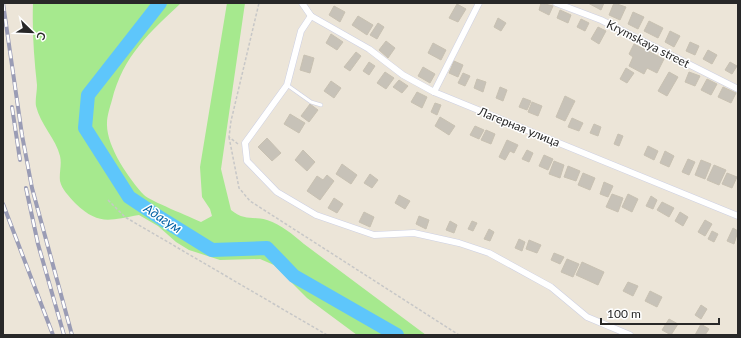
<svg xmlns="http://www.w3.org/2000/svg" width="741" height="338" font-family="Lato,sans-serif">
  <rect width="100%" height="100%" fill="#ece5d8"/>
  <!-- green -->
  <path fill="#a6e98e" d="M33,3h148c-31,29 -58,53 -69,97 -2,7 -5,16 -5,23 -1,23 22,56 37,72 6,6 47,22 57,27l11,-6 -2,-7 -8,-12 -2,-30 27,-164h18l-24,166 10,41c13,11 21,6 36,10 15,5 25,14 37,24l122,91h-69l-50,-37 -33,-33 -14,-6 -40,1 -31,-10 -13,-8 -18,-16 -19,-11c-30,5 -40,11 -64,-12 -6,-7 -13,-13 -15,-22 -1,-8 2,-17 0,-25 -4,-17 -20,-32 -24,-50 -1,-6 1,-14 1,-21 -3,-27 -5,-54 -4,-82z"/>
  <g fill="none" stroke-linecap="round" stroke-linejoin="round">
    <!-- river -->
    <path stroke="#5ec6fb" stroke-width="14" d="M160,3l-72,92 -3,33 44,69 33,22 50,31 55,-2 27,28 103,59"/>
  </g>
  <!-- building -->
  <g fill="#c7c2b8" stroke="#c8c1b2">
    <path d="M541,3l12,3 -4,9 -10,-5z"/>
    <path d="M588,3h16l-3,7z"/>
    <path d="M614,3l12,4 -6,13 -11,-5z"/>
    <path d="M457,4l9,5 -8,13 -9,-4z"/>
    <path d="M334,6l11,6 -5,10 -11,-7z"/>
    <path d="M560,10l11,5 -3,8 -11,-5z"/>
    <path d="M633,12l11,5 -6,12 -10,-5z"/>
    <path d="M358,16l15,9 -6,10 -15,-10z"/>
    <path d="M498,18l8,5 -5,8 -7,-4z"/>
    <path d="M581,19l8,4 -4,8 -8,-4z"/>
    <path d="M649,21l14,7 -5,10 -14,-7z"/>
    <path d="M378,23l6,4 -7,12 -7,-4z"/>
    <path d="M598,27l8,4 -7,13 -8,-5z"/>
    <path d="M670,31l10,5 -6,11 -9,-5z"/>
    <path d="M331,34l12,8 -6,8 -11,-7z"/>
    <path d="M386,41l9,7 -7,10 -9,-8z"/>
    <path d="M690,42l9,4 -4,9 -9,-4z"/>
    <path d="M433,43l13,7 -5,10 -13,-7z"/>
    <path d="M634,44l30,15 -7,14 -10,-5 -3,6 -15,-8 4,-9 -4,-3z"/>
    <path d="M708,50l9,5 -5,9 -9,-5z"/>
    <path d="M356,52l5,4 -11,15 -6,-4z"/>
    <path d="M304,55l10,3 -4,15 -10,-3z"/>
    <path d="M454,61l9,4 -5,12 -9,-4z"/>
    <path d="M369,62l6,4 -6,9 -6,-4z"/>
    <path d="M730,62l7,4 -5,8 -7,-4z"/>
    <path d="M423,67l12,7 -5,9 -12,-7z"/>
    <path d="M626,68l8,5 -7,10 -7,-4z"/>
    <path d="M385,72l9,6 -8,11 -9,-6z"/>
    <path d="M669,72l9,5 -11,19 -9,-5z"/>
    <path d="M689,72l11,4 -5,10 -10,-4z"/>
    <path d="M463,73l7,3 -5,10 -7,-3z"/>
    <path d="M477,79l9,3 -3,10 -9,-4z"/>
    <path d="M707,79l10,5 -6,11 -10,-5z"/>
    <path d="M399,80l9,6 -6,7 -9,-6z"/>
    <path d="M331,81l10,7 -7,10 -10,-7z"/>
    <path d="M500,87l7,3 -4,11 -7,-3z"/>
    <path d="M723,87l13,6 -5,10 -13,-6z"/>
    <path d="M417,92l10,5 -5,11 -11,-6z"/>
    <path d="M565,96l10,5 -10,20 -9,-4z"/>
    <path d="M523,98l8,3 -4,9 -8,-3z"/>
    <path d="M532,102l10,4 -4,10 -10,-4z"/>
    <path d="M435,103l6,2 -4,10 -6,-3z"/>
    <path d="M310,104l8,6 -9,12 -8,-6z"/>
    <path d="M290,114l15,9 -6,10 -15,-9z"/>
    <path d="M440,117l15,9 -6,9 -14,-9z"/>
    <path d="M572,118l11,5 -4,8 -11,-4z"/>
    <path d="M594,124l7,3 -3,9 -8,-3z"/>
    <path d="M475,126l9,4 -5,9 -9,-4z"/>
    <path d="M486,130l9,4 -4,10 -10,-4z"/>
    <path d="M618,134l5,2 -4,10 -5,-2z"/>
    <path d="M267,138l14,15 -9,8 -14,-14z"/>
    <path d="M507,140l11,5 -4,8 -4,-2 -5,9 -6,-3z"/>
    <path d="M648,146l10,5 -4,9 -10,-5z"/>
    <path d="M303,150l12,12 -8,9 -12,-11z"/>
    <path d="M527,150l6,3 -4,9 -7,-3z"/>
    <path d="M665,151l9,5 -5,11 -9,-4z"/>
    <path d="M544,155l9,4 -5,11 -9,-4z"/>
    <path d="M688,159l7,3 -6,13 -7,-3z"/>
    <path d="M701,160l10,4 -6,15 -10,-4z"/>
    <path d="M554,161l10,4 -4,13 -11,-4z"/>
    <path d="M342,164l15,11 -6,9 -15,-10z"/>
    <path d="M714,165l12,5 -7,15 -12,-5z"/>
    <path d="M568,166l12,5 -4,10 -12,-4z"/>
    <path d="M583,173l12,5 -5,12 -12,-5z"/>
    <path d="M727,173l10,4 -5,11 -10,-4z"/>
    <path d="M370,174l8,6 -6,8 -8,-5z"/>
    <path d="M327,175l7,6 -14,19 -13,-9 10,-15 6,4z"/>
    <path d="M604,182l9,4 -5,11 -8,-3z"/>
    <path d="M612,194l11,4 -5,14 -12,-5z"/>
    <path d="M628,194l10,5 -6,13 -10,-5z"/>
    <path d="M399,195l11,6 -5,8 -10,-6z"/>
    <path d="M651,196l6,4 -4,9 -7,-3z"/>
    <path d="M334,198l9,6 -6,9 -9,-5z"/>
    <path d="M662,202l12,6 -5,9 -12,-7z"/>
    <path d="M364,212l10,5 -4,10 -11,-5z"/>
    <path d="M680,212l8,5 -5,9 -8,-5z"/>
    <path d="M419,216l10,4 -3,9 -10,-5z"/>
    <path d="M705,220l7,4 -7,12 -7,-4z"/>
    <path d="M450,221l7,4 -3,8 -8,-3z"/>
    <path d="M472,221l5,2 -4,8 -5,-2z"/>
    <path d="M733,228l5,3 -4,13 -7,-3z"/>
    <path d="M489,229l5,3 -4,9 -6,-2z"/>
    <path d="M712,231l6,3 -4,8 -6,-3z"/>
    <path d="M519,239l6,3 -3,9 -7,-3z"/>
    <path d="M529,240l12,5 -4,8 -11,-4z"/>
    <path d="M554,253l10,4 -4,7 -9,-4z"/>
    <path d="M567,259l12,5 -6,13 -12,-5z"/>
    <path d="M582,262l22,10 -6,13 -22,-10z"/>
    <path d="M628,282l10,4 -5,10 -10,-5z"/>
    <path d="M650,291l12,6 -5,10 -12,-6z"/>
    <path d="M701,305l6,4 -6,10 -6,-4z"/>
    <path d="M669,319l9,5 -7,11 -9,-5z"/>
    <path d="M701,324l8,5 -4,6h-10z"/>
  </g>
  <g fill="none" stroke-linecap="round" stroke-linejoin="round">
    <defs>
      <path id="lane" d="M287,85l24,17 10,3"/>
      <g id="street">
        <path d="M302,3l9,13 58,33 34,26 31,17 304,124"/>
        <path d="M556,3l45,17 137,69"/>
        <path d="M311,16l-10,15 -14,54 -42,58 2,18 30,31 39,23 58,20 40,-2 45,10 30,10 62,34 36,30 43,18"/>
        <path d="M434,92l45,-89"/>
      </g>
    </defs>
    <!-- lane casing -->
    <use href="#lane" stroke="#cdd0e3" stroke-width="4"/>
    <!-- street casing -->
    <use href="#street" stroke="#cdd0e3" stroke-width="7"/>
    <!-- path -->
    <g stroke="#c7c7c7" stroke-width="1.5" stroke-dasharray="3 2" stroke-linecap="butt">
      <path d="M229,137l10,51 11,13 209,134"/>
      <path d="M238,144l-9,-7 2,-16 28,-118"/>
      <path d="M108,200l17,17 202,118"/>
    </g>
    <!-- lane -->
    <use href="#lane" stroke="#fff" stroke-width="3"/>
    <!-- street -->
    <use href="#street" stroke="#fff" stroke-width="6"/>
    <defs>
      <g id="rail">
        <path d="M3,3l19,132 10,53 40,147"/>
        <path d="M12,107l8,53"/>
        <path d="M26,188l12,56 26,91"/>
        <path d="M3,204l50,131"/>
      </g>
    </defs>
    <!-- rail casing -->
    <use href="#rail" stroke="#9a9cb5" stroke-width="4"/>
    <!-- rail -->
    <use href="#rail" stroke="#fff" stroke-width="2.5" stroke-dasharray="8" stroke-linecap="butt"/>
  </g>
  <g text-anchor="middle" stroke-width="3" stroke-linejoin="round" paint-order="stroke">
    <!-- street labels -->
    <g font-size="12" fill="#282828" stroke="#fff">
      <text transform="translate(648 44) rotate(27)" y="4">Krymskaya street</text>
      <text transform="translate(519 127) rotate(22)" y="4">Лагерная улица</text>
    </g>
    <!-- water labels -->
    <g font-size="13" font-style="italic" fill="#0060a4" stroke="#fff">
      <text transform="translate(163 218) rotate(33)" y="5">Адагум</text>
    </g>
  </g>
  <!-- border -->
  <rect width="741" height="338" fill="none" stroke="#282828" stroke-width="8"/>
  <!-- north arrow -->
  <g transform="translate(32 32) rotate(113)" stroke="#ffffff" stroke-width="3" paint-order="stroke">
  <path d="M0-3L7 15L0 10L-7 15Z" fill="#282828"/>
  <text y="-6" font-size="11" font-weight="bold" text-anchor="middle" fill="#282828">С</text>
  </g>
  <!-- scale -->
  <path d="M601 318v6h118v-6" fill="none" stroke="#282828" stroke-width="2"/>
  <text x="607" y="318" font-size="12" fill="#282828" stroke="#ffffff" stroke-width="3" paint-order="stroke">100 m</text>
</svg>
